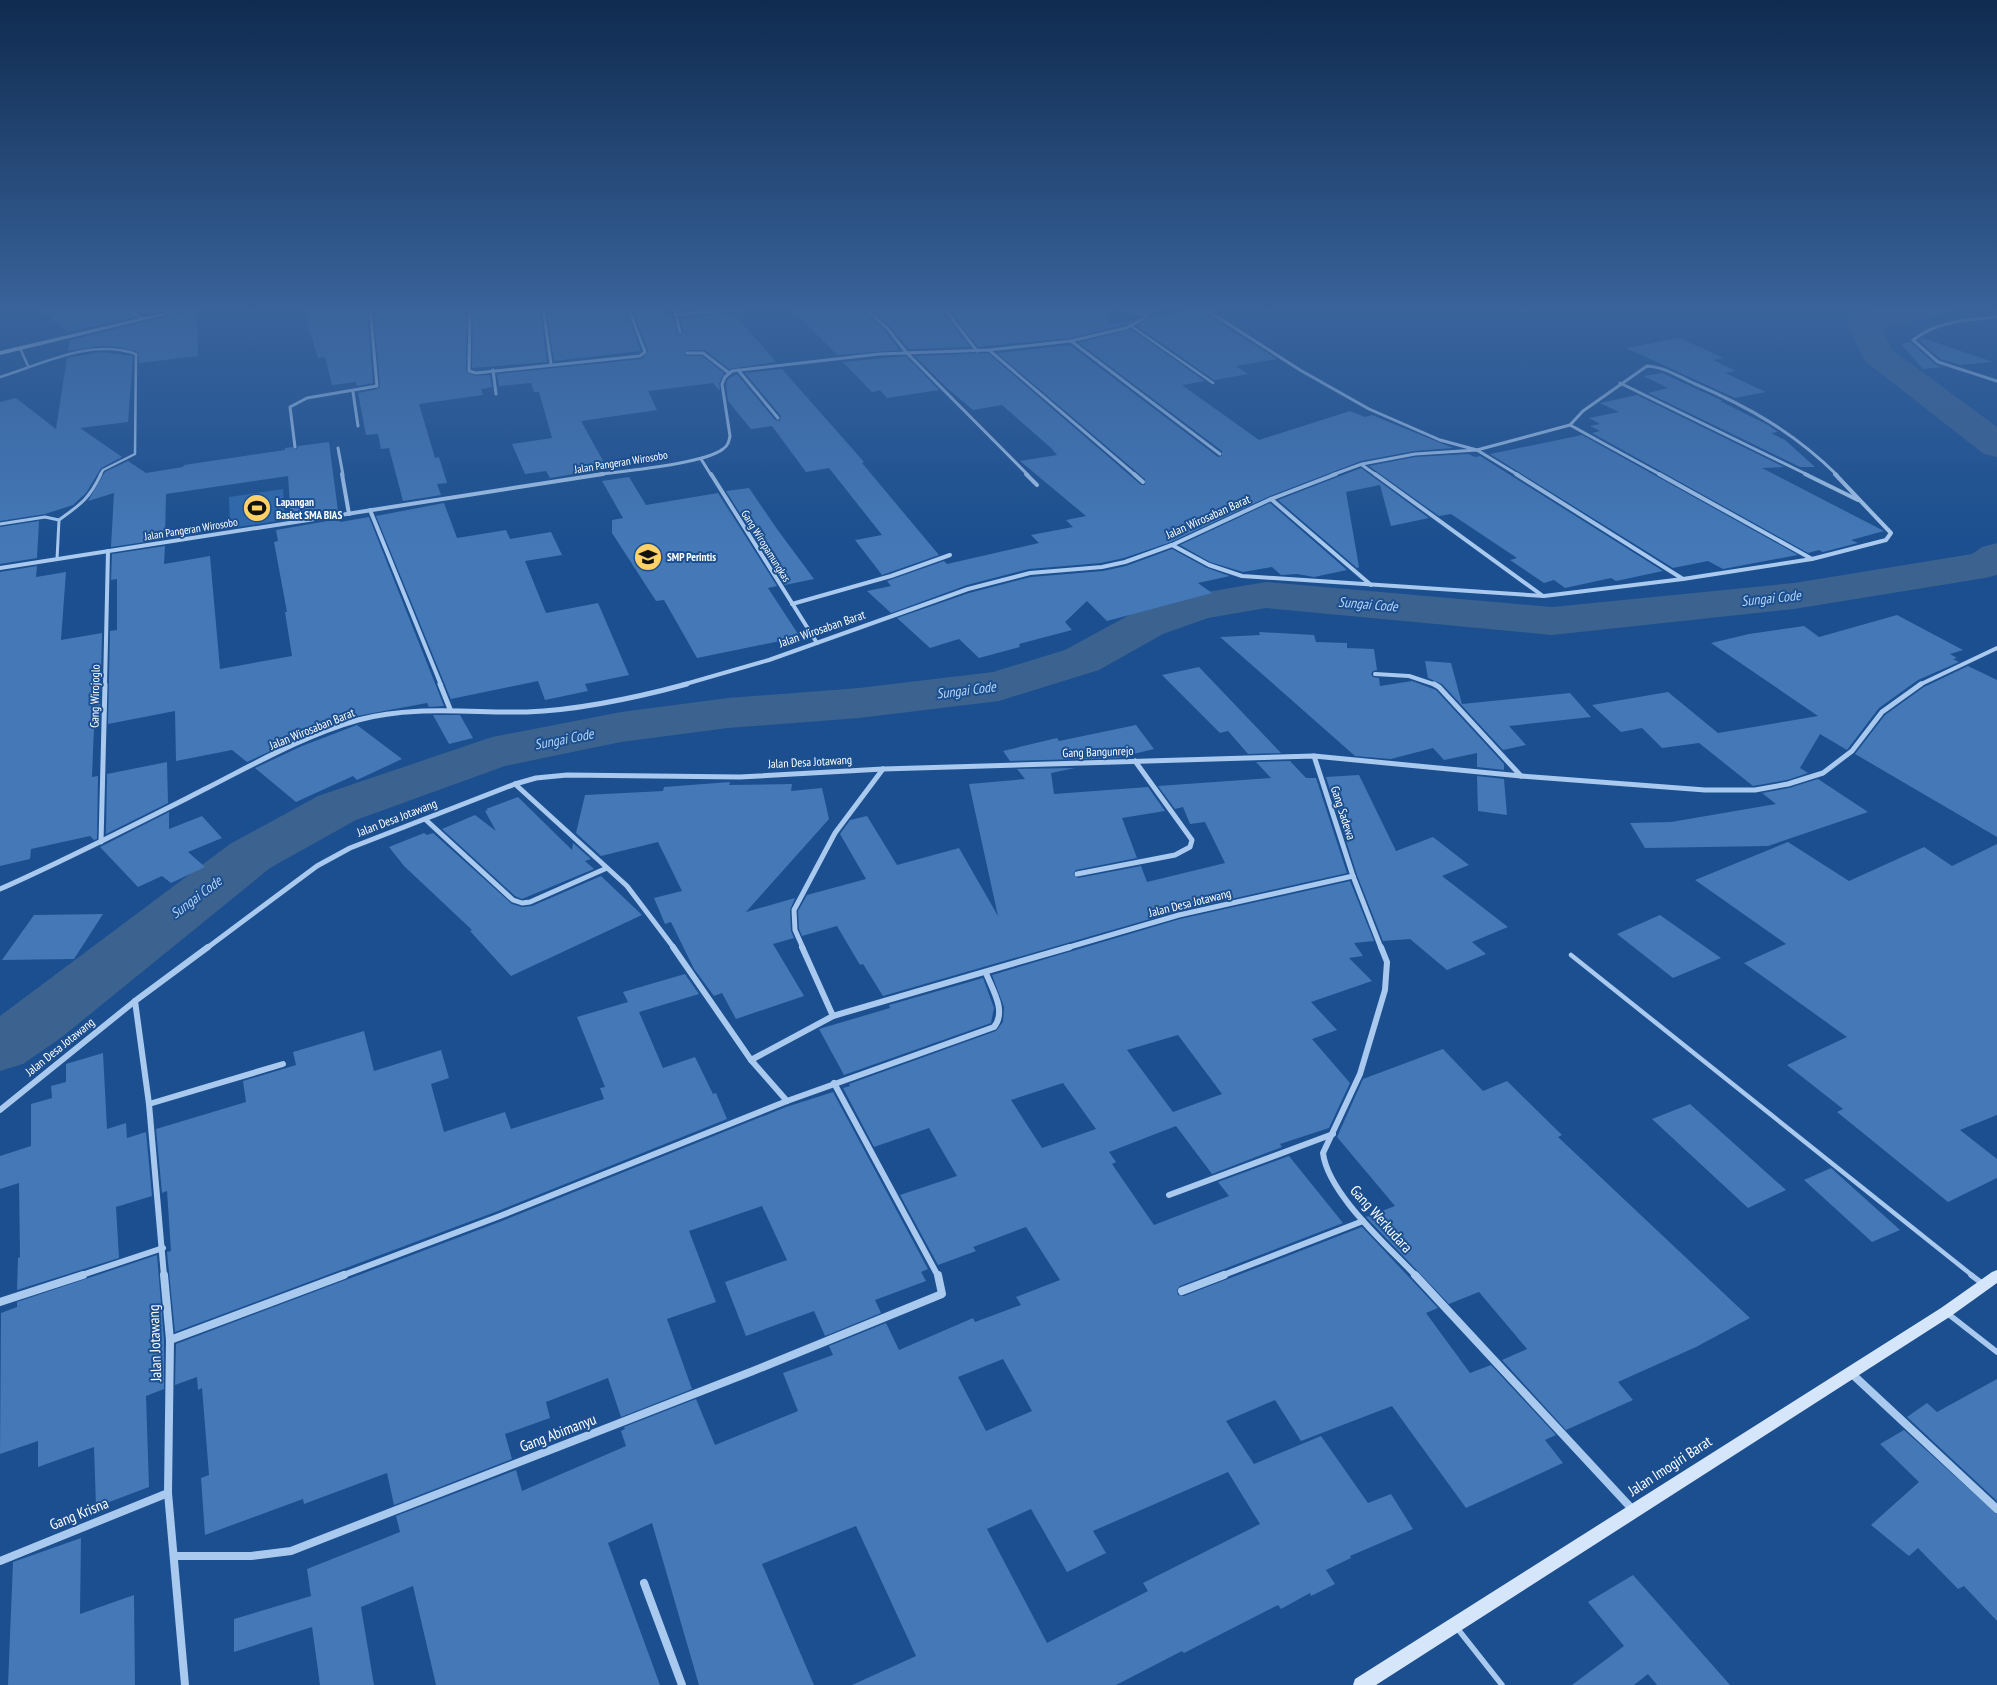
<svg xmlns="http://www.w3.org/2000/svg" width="1997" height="1685" font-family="'PT Sans Narrow',sans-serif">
  <rect width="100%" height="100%" fill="#1b4f8f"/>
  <!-- green -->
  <path fill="#2e69ad" d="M283,489l2,31 -55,8 -1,-31z"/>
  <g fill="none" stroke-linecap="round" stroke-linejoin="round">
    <!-- river -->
    <g fill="#3c6290" fill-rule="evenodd">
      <path d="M1893,307h57l-5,7 -63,14 9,21 106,78v30l-13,-3 -119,-93 -18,-38 5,-7z"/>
      <path d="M1997,543v32l-12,3 -191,31 -242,26 -286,-27 -58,10 -45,16 -64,36 -100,31 -140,17 -131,10 -107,14 -116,24 -149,54 -86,48 -208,169 -39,27 -23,7v-55l230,-172 88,-48 174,-59 129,-25 107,-14 131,-10 134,-16 72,-22 66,-36 52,-18 83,-14 286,25 242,-24 178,-29 10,-7z"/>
    </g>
  </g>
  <!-- building -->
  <g fill="#4478b7" fill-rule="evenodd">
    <path d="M37,307h83l14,11 -66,14z"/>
    <path d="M129,307h52l-37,8z"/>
    <path d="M303,307h64l6,76 -16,3 -1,-4 -24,3 -7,-28 -7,1z"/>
    <path d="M373,307h94l-1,65 9,4 15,-1 2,12 -11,2 2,6 -64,9 16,54 4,-1 8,26 -10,1 4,11 -38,6 -14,-53 -8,1 -3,-15 -12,1 -8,-42 20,-4 2,-3z"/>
    <path d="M473,307h67l7,55 -75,6z"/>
    <path d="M546,307h79l16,44 -87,10z"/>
    <path d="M632,307h30l6,11h5l4,15 3,2 3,-3 -3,-14 50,-5 3,3h3l40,46 -47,7 -24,-19h-19l-1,6h17l22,17 -5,10 1,8 -7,-8 -65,8 9,19 -76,11 26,47 -57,10 -4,-7 -21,3 -13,-30 40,-6 -13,-46h-5l-3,-9 -32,3 -2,-12 145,-15 6,-8z"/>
    <path d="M825,307h35l24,23 16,20 -63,5 -43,-44z"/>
    <path d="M868,307h72l30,40 -62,2 -18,-23z"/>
    <path d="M947,307h160l1,17 26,-4 -9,5 -55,13 -92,9z"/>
    <path d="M197,309l1,47 -59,7 -1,-11 -19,-5 -18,-1 -33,5 2,-11z"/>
    <path d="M1199,309l1,1 77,49 -41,7 12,8 -34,6 -77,-54 13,-9z"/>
    <path d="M1131,329l74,52 -23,4 77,55 91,-29 15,6 7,-2 81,33 -39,3 -53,10 -91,35 -99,46 -47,16 -23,5 -72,6 -62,16 -76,28 -24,-22 24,-5 -4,-5 57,-20 3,3 92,-21 -8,-8 42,-8 -7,-7 20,-4 -66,-55 37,-6 -6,-7 -49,-43 -29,5 -26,-22 -32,-32 73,-3 153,132h4v-6l-148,-126 73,-8 148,112 4,-1v-5l-143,-108z"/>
    <path d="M1679,338l45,20 -11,2 23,11 -11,2 41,19 -31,6 -109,-50z"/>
    <path d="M1923,338l70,24 -33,3 -20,-6 -21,-19z"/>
    <path d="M1910,342l26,23 7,2 -20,2 -22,-25z"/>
    <path d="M101,352l32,4 -5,66 -48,6 42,29 -21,11 -15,25 -13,12 -28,9 -45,7v-119l16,-4 40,31 11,-71z"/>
    <path d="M906,356l33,34 -52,8 -7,-8 -8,2 -29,-30z"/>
    <path d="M782,369l82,93 -2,1 77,92 -57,20 -27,-35 27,-5 -53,-67 -23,4 -34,-46 -21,3 -23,-28 -2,-17 2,-5 9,-5 38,46 5,1 1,-5 -36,-43z"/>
    <path d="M1662,373l61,28h-3l48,24 10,7 -7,1 14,7 30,27h-15l-152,-74 20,-5 -25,-12z"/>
    <path d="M1637,395l147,72 -22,1 122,63 -33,9 7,3 -35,9 -4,-2 -11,3 -216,-120 8,-2 -10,-5 10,-2 -11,-6 30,-6 -19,-9z"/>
    <path d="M1582,435l74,41 142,79 -75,14 -15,-8 -35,7 -183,-114z"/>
    <path d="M329,442l9,69 -47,8 -3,-43 -122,18 -1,45 -54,8 3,-54 -26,8 17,-29 23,-11 18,12 37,-6 1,-2 101,-15v-2l7,-1 4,3 2,-4z"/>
    <path d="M1468,454l7,3 5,-1 183,115 -47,10 -5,-3 -46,10 -11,-8 -10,3 -34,-23 7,-2 -66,-44 -12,2 -70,-50 46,-9z"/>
    <path d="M1361,468l68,50 -38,8 -11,-41 -34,7 13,75 -2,1 -79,-68z"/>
    <path d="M629,477l17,28 72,-12 59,93 -9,2 32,49 -103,21 -33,-58 -8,1 -44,-68v-13l11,-2 -21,-37z"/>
    <path d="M749,488l28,41 37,50 -29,6 -59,-94z"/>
    <path d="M444,503l13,35 49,-8 4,9 41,-7 11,23 -37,6 21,52 52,-10 31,72 -44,9 3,7 -43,9 -7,-19 -87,18 3,8 -78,-191z"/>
    <path d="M1270,503l77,67 -33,7 -17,-3 -16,1 -9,-8 -29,5 -33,-10 -30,-17z"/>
    <path d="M369,517l75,189 -15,1 -2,-4 -70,13 -59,22 -51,24 -15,-12 -56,11 -1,-50 -67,13 2,-93 7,-1v-51l-6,1 1,-26 53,-8 -1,18 46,-8 10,113 72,-13 -7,-44h2l-13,-70 4,-1 -2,-11 63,-11 1,3z"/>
    <path d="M39,521l-2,37 -37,6v-37z"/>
    <path d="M1172,549l35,19 23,8 -32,7 14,10 -105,28 -20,-20 -22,21 7,8 -53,14 1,3 -41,11 -20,-19 -29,9 -33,-30 72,-25 62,-16 72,-6 23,-5z"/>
    <path d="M37,566l-1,11 30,-5 -5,68 41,-7 -2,93 -6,1 -2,50 6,-1 -1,63 -3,1 -4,-4 -59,13 -1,10 -30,7v-294z"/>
    <path d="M1897,615l66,35 -13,4 7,4 -4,1 6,3 -41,18 -39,28 -32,42 -27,-16 -20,34 8,5 -21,7 -34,6 -54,-43 -37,5 -20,-20 -21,4 -29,-27 76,-13 50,41 100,-17 -107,-73 38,-9 55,-8 15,11z"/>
    <path d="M1259,632l55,3 2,7 31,1v5l27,1 3,21 -4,1 -2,3 2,3 6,1 1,8 32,-5 24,9 68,74v6l-27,-3v-14l-33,7 -11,-12 -42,11 -36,-3 -135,-119 40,-2z"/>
    <path d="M1425,661l26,2 11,41 108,-11 21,24 -82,9 17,19 -23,5 -61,-66 -14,-6z"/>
    <path d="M1968,666l29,14v157l-142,-83 30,-39 39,-28z"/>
    <path d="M1199,667l82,86 -33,1 -20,-23 -8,2 -58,-58z"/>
    <path d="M433,715h27l13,23 -24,6z"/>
    <path d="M357,725l45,34 -45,21 -4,-4 -57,26 -41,-34 47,-22z"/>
    <path d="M1136,725l18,24 -37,9 -107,3 -7,-10 54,-13 2,3z"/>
    <path d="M1290,761l16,17h10l31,95 -169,38 -295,85 -20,-32 -3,1 -23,-39 -35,10 -3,-7 -1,-18 9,-16 59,-16 -26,-45 10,-14 17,-4 30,49 62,-17 39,68 -29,-132 56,-5 -8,-10 58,-1 -24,5 3,21 94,-7 17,24 -43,7 15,40 -61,12 -3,4 5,4 63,-12 6,16 78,-19 -20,-41 -15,2 -7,-17 -8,2 -17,-23 113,-8 -15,-16z"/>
    <path d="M167,762l1,41 -62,31 1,-60z"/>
    <path d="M1359,775l37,76 37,-14 36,28 -27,11 66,51 -36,15 14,12 -39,16 -37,-31 -27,2 -26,-66 -31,-98z"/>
    <path d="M1477,776l27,3 3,36 -29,-4z"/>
    <path d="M1818,779l50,33 -100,34 -123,2 -15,-25 41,-1 105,-18 -14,-11 27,-5z"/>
    <path d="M730,782l-1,3 63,-1 -1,7 31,-3 7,31 -83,93 49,-14 -5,12 1,21 3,7 -21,6 31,52 -68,23 -14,-26 -8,3 -20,-27 -23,-47 -6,2 -11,-26 28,-7 -24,-49 -57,14 -25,-23 9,-38 78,-4 1,-4z"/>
    <path d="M518,797l54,53 1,-7 18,16 -6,2 9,8 -72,30 -7,-3 -73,-67 33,-14 21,16 -11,-20 3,-1 -2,-1z"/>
    <path d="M169,812v17l33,-13 20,22 -34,14 17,15 -34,16 -9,-7 -24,11 -38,-40z"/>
    <path d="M424,833l3,2 6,-2 79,71 10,3 10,-1 69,-30 41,39 -131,61 -41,-45 2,-1 -68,-64 -15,-19z"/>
    <path d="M1788,842l61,39 75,-34 28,19 45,-22v271l-37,15 37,29v19l-49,24 -111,-90 6,-3 -56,-44 60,-28 -103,-74 42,-19 -91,-64z"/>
    <path d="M1350,881l24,60 -20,2 9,13 -14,2 23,23 -61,21 26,28 -25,9 38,44 -21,45 -49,16 2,3 -70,27 -36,-48 -67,26 7,10 -4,2 42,61 75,-29 -11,-14 71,-26 54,67 -163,63 -3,4 1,5 6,1 178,-69 76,81 -12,5 44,60 21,-8 65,70 -11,5 18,23 -97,45 -74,-102 -91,35 -26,-41 -49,21 28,43 67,-28 47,67 23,-9 22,35 -63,27 1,2 -25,12 9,14 -24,12 -1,-3 -29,16 -3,-4 -94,48 -2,-2 -66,34h-264l64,-29 -60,-130 -94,38 52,121h-115l-47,-162 -44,20 52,142h-224l-23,-99 -52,21 13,78h-54l-8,-58 -78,25v-33l77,-23 -4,-27 93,-37 -4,-16 120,-46 6,21 104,-45 -5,-15 4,-2 -1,-2 72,-28 19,46 83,-34 -15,-38 50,-18 -4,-9 57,-23 13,27 74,-32 2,4 46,-17 -5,-8 44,-17 -34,-53 -53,20 3,4 -38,14 -38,-70 57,-19 -28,-48 -55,19 -31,-59 7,-2 -1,-2 147,-53 7,-9 1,-15 -12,-32 188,-56zM1178,1035l44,59 -49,18 -46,-62zM1063,1083l33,46 -54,19 -31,-48zM1003,1359l29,52 -46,20 -28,-54zM1228,1472l32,52 -117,59 5,8 -101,52 -60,-114 44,-20 36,63 39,-19 -13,-22z"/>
    <path d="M103,914l-29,45 -72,1 32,-45z"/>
    <path d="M1660,915l61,43 -48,20 -56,-44z"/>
    <path d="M685,974l14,20 -60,18 24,56 32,-11 18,37 3,-1 11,26 -229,92 -323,121 -8,-80 4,-1 -4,-60 -5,2 -6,-64 90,-27 -3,-21 53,-16 -3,-13 71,-21 10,40 67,-21 8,28 -18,6 13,48 61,-20 6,17 93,-30 -4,-11 5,-1 -28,-70 51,-15 -5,-10z"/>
    <path d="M983,978l11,30 -3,15 -147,52 -25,-46 71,-21 -1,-3z"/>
    <path d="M1443,1049l40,42 24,-10 55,54 -4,2 192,181 -54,29 -78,35 15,18 -67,30 -64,-70 25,-11 -48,-57 -30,12 -83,-87 29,-11 -58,-69 26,-58z"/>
    <path d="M103,1053l4,76 19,-6 1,15 19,-6 6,64 -36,11 3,51 -102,32 1,-32 2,-1 -1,-74 -19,6v-33l31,-10v-42l21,-6 -1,-12 15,-4v-18z"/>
    <path d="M833,1092l95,177 -7,3 5,9 -51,19 6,13 -56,23 -11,-25 -68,25 -21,-54 62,-22 -25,-54 -73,25 27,71 -49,17 25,70 -71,28 -13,-39 -62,24 4,16 -45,16 7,25 -118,46 -7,-32 -83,31 -1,-5 -98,36 -4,-57 8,-3 -7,-87 -4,2 -1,-13 -22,8 1,-41 326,-123 284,-114z"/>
    <path d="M1690,1104l96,86 -38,18 -96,-89z"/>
    <path d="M1831,1168l69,62 -28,12 -68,-62z"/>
    <path d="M157,1255l7,85v49l-18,7 3,91 -53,20 -2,-60 -56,20v-26l-38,13 1,-141 16,-6v-5z"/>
    <path d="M1997,1379v122l-90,-84 20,-14 10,9z"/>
    <path d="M1904,1430l93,84v107l-33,-35 -6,3 -40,-41 -9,8 -38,-31 48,-43 -39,-38z"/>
    <path d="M81,1538l-1,76 54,-19 1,90h-127l5,-123z"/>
    <path d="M1633,1575l97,110h-73l-9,-11 -14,11h-62l52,-39 -36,-44z"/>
  </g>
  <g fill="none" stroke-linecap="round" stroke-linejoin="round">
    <!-- service-far3 -->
    <g stroke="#a9c9ee" stroke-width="2.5">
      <path d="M1131,326l82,57"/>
      <path d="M20,348l8,18"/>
      <path d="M0,377c43,-13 90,-39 136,-23l-1,100 -32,16 -3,5"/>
    </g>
    <!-- service-far2 -->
    <g stroke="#a9c9ee" stroke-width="3">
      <path d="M59,520c22,-16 30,-21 42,-46"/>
      <path d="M0,524l45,-7 14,3 -2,39"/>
    </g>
    <!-- service-far1 -->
    <path stroke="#a9c9ee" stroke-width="4.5" d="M1571,955l402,321"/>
    <!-- service -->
    <g stroke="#a9c9ee" stroke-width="5.5">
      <path d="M1971,1275l12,9"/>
      <path d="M1947,1313l50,39"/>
      <path d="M1457,1628l45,57"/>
    </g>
    <!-- minor-far4 -->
    <g stroke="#a9c9ee" stroke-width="3">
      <path d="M123,307l19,11"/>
      <path d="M470,307l-1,64 7,2 164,-17 5,-4 -17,-45"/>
      <path d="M543,307l8,57"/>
      <path d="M674,307l6,25"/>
      <path d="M863,307l24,21 19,24 122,123"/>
      <path d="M943,307l34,44"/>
      <path d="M1121,307l26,9"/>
      <path d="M1202,307l98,63 69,39 71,31 37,10 41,25"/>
      <path d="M675,315l82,-8"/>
      <path d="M1997,317c-30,3 -60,4 -84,23l25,22 59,19"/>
      <path d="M1071,341l149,113"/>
      <path d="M989,350l146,125"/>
      <path d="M687,353h16l26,20"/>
      <path d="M493,370l3,24"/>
      <path d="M738,370l40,48"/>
      <path d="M1620,383l188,92"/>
      <path d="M353,392l5,34"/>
      <path d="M1570,425l91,50"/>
      <path d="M295,447l-5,-40 17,-9 70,-12 -7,-79"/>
      <path d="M338,448l5,27"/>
      <path d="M701,459l10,16"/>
      <path d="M1362,465l14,10"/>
      <path d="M595,475c28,-4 109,-11 128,-26 5,-3 6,-8 7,-13l-8,-52 3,-7 7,-6 147,-17 110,-4 82,-9 55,-13 17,-9 11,-10 9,-2"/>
      <path d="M1332,475l30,-11 53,-10 62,-4 93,-25 13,-14 64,-45c17,1 31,10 46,17 56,24 100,49 144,92"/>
    </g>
    <!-- minor-far3 -->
    <g stroke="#a9c9ee" stroke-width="4">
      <path d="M342,474l7,40"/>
      <path d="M711,474l106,169"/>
      <path d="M1026,474l11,11"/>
      <path d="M1134,474l9,8"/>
      <path d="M1375,474l168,122"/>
      <path d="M1516,474l167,105"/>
      <path d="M1659,474l153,85"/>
      <path d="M1805,474l53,26"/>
      <path d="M1271,499l100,86"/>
      <path d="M370,510l71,175"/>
      <path d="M1172,545l37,20 33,11 302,20 139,-17 129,-20 74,-19 5,-7 -56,-59"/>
      <path d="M1172,545l99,-46 65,-25"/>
      <path d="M0,568l603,-94"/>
      <path d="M792,604l99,-28 59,-21"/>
      <path d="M1375,674l34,2 27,9"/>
      <path d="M105,685l3,-134"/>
      <path d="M682,685l87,-25 199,-71 62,-16 72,-6 23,-5 47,-17"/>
      <path d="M1919,685l78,-37"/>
    </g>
    <!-- minor-far2 -->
    <g stroke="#a9c9ee" stroke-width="5">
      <path d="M440,684l10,25"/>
      <path d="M1434,684l5,3 82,89"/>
      <path d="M1314,756l39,120 28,72"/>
      <path d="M515,784l112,102 47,62"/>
      <path d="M426,820l87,80 9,3 8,-1 77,-34"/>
      <path d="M101,842l4,-158"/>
      <path d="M1077,874l98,-19 15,-8 2,-7 -57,-79"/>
      <path d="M0,889c70,-31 138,-66 207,-101 49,-25 98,-53 151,-68 56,-15 113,-7 169,-8 54,-2 108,-14 160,-28"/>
      <path d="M207,948l110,-82 33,-18 165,-64 21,-6 31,-3 173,2 143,-8 431,-13 207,20 184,14h50l33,-6 35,-11 29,-22 30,-39 39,-28"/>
      <path d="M803,948l-8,-18 -1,-20 41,-77 48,-64"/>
      <path d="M1066,948l113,-33 174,-39"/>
    </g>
    <!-- minor-far1 -->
    <g stroke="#a9c9ee" stroke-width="6">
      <path d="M673,947l78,113 36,41"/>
      <path d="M802,947l31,69"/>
      <path d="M1381,947l6,15 -2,28 -25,84 -37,79c5,41 65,93 93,123"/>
      <path d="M135,1001l14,103 15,172"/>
      <path d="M751,1060l82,-44 237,-69"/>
      <path d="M834,1083l104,193"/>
      <path d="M149,1104l134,-40"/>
      <path d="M0,1110l135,-109 73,-54"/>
      <path d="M1169,1195l164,-61"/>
      <path d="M79,1276l84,-28"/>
      <path d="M341,1276l159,-60 287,-115 207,-74c13,-16 -2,-38 -8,-54"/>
      <path d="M1221,1276l142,-55"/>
    </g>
    <!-- minor -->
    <g stroke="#a9c9ee" stroke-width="8">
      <path d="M164,1275l6,65 -2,153 17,192"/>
      <path d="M1415,1275l218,235"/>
      <path d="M1182,1291l42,-16"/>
      <path d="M0,1302l83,-27"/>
      <path d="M170,1340l174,-65"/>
      <path d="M1851,1373l146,136"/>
      <path d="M174,1556h77l40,-5 462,-180 189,-77 -4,-19"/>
      <path d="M0,1561l168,-68"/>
      <path d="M644,1583l38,102"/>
    </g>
    <!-- secondary -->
    <g fill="#d6e6fa" fill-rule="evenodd">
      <path d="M188,307h9l-197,48v-4z"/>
      <path d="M1997,1270v13l-46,33 -575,369h-23l2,-6 586,-371 51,-36z"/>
    </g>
  </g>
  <!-- sky -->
  <linearGradient id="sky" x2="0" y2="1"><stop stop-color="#0f2b4f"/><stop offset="0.57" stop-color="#39639b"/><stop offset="1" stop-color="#39639b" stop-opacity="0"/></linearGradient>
  <rect width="1997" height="543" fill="url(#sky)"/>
  <!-- icons -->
  <defs>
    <symbol id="stadium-disc" viewBox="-11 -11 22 22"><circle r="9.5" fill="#ffd166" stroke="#1b4f8f"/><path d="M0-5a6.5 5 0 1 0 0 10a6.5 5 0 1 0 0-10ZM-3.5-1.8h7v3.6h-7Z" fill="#111"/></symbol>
    <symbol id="school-disc" viewBox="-11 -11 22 22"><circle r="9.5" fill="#ffd166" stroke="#1b4f8f"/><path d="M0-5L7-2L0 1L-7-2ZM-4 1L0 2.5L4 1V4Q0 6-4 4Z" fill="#111"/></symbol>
  </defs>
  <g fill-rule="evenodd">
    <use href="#stadium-disc" x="241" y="492" width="32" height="32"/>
    <use href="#school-disc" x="632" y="541" width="32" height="32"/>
  </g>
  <g text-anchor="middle" stroke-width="4" stroke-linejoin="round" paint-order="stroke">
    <!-- far-street labels -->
    <g font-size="11" fill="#fff" stroke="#1b4f8f">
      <text transform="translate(621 462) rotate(-9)" y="4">Jalan Pangeran Wirosobo</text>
      <text transform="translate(191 529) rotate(-9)" y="4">Jalan Pangeran Wirosobo</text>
      <text transform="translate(766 546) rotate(58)" y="4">Gang Wiropamungkas</text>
    </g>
    <!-- far-poi labels -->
    <g font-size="11" font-weight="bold" fill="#fff" stroke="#1b4f8f" text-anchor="start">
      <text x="276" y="506">Lapangan<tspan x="276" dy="13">Basket SMA BIAS</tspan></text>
      <text x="667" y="561">SMP Perintis</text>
    </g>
    <!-- street labels -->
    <g font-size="12" fill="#fff" stroke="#1b4f8f">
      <text transform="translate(1208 517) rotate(-24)" y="4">Jalan Wirosaban Barat</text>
      <text transform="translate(822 629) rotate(-19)" y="4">Jalan Wirosaban Barat</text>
      <text transform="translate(95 696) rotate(-89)" y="4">Gang Wirojoglo</text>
      <text transform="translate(312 729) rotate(-22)" y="4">Jalan Wirosaban Barat</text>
      <text transform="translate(1098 752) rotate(-2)" y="4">Gang Bangunrejo</text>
      <text transform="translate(810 762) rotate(-3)" y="4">Jalan Desa Jotawang</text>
      <text transform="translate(1343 813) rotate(72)" y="4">Gang Sadewa</text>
      <text transform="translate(397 818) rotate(-21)" y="4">Jalan Desa Jotawang</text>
      <text transform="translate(1190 903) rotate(-14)" y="4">Jalan Desa Jotawang</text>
      <text transform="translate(60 1047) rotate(-39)" y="4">Jalan Desa Jotawang</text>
    </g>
    <!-- water labels -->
    <g font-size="14" font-style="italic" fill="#b5d3f5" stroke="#1b4f8f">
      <text transform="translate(1771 598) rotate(-6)" y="5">Sungai Code</text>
      <text transform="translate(1368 604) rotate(5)" y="5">Sungai Code</text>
      <text transform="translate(966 690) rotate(-7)" y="5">Sungai Code</text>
      <text transform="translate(564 739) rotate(-11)" y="5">Sungai Code</text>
      <text transform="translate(196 897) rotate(-37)" y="5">Sungai Code</text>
    </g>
    <!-- near-street labels -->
    <g font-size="15" fill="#fff" stroke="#1b4f8f">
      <text transform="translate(1381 1219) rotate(48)" y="5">Gang Werkudara</text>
      <text transform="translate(155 1343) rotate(-92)" y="5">Jalan Jotawang</text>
      <text transform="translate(558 1433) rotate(-21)" y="5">Gang Abimanyu</text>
      <text transform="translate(1670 1466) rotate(-33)" y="5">Jalan Imogiri Barat</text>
      <text transform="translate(79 1514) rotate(-22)" y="5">Gang Krisna</text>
    </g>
  </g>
</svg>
